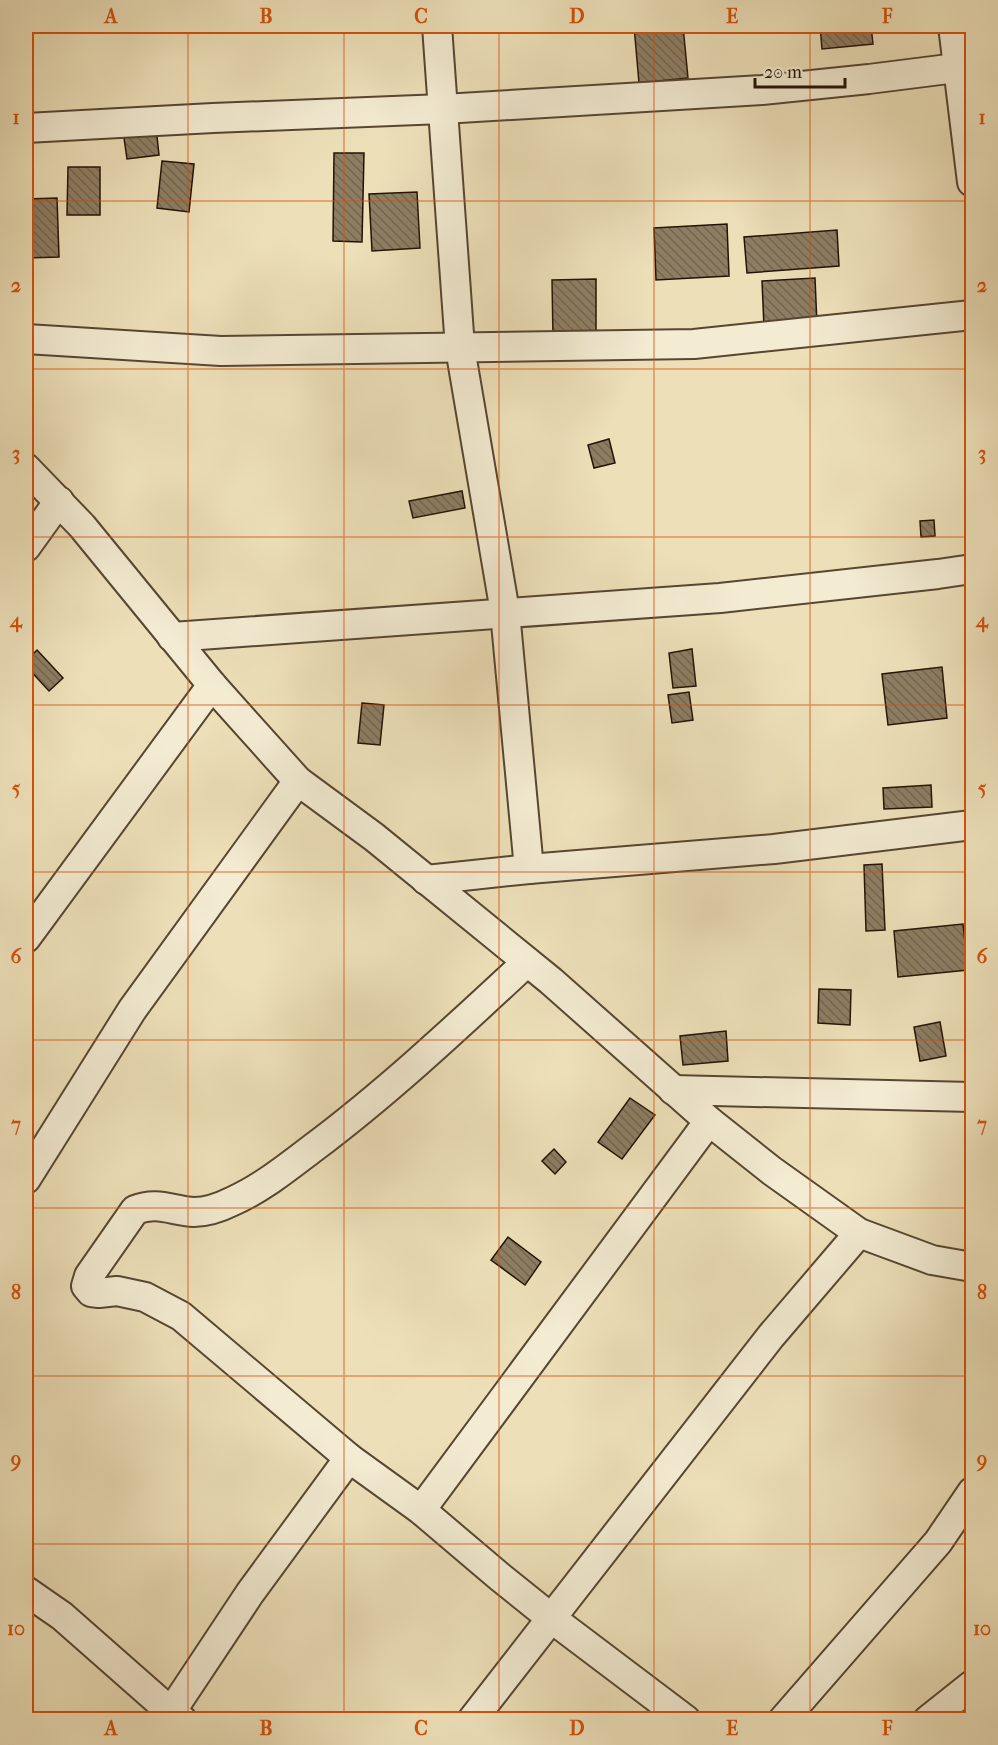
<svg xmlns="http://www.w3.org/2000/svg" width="998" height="1745" font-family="'IM FELL French Canon',serif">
  <defs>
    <pattern id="building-back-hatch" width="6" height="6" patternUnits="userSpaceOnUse" patternTransform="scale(1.5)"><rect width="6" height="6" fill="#8d7e63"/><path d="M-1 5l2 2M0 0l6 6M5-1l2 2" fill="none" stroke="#736650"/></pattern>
  </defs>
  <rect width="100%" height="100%" fill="#ede0b9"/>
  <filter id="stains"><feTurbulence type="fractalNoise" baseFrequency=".00333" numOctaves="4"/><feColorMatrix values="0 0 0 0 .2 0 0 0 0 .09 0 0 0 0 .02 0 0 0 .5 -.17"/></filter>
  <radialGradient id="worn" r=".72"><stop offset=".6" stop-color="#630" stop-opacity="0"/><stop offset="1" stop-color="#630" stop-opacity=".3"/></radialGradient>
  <!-- building -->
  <g fill="url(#building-back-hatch)" stroke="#241305" stroke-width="1.5">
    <path d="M634,26h49l5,52 -49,5z"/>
    <path d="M820,26h51l2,18 -51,5z"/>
    <path d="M156,127l3,28 -32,4 -4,-28z"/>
    <path d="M334,153h30l-2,89 -29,-1z"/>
    <path d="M162,161l32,3 -5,48 -32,-4z"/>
    <path d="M68,167h32v48h-33z"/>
    <path d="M417,192l3,56 -48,3 -3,-57z"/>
    <path d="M57,198l2,59 -33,1v-59z"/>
    <path d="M727,224l2,52 -73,4 -2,-52z"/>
    <path d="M837,230l2,36 -92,7 -3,-36z"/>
    <path d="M815,278l2,47 -53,2 -2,-46z"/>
    <path d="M596,279v59h-43l-1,-58z"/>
    <path d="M609,439l6,24 -21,5 -6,-23z"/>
    <path d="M462,491l3,17 -52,10 -4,-17z"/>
    <path d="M934,520l1,16 -14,1 -1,-16z"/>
    <path d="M692,649l4,37 -23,2 -4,-35z"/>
    <path d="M37,650l26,28 -14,13 -23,-25v-5z"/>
    <path d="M942,667l5,51 -59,7 -6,-51z"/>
    <path d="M689,692l4,28 -21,3 -4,-28z"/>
    <path d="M362,703l22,2 -4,40 -22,-2z"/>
    <path d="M931,785l1,22 -48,2 -1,-21z"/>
    <path d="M882,864l3,66 -19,1 -2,-66z"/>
    <path d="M963,924l5,46 -70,7 -4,-46z"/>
    <path d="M819,989l32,1 -1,35 -32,-2z"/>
    <path d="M940,1022l6,34 -26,5 -6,-34z"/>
    <path d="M726,1031l2,30 -45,4 -3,-29z"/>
    <path d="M630,1098l25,17 -33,44 -24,-17z"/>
    <path d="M554,1149l12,13 -11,12 -13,-13z"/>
    <path d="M508,1237l33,25 -16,23 -34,-25z"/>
  </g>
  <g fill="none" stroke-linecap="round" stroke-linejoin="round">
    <defs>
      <g id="street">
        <path d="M437,26l23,322 45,264 24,257"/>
        <path d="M953,26l19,156"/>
        <path d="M26,128l187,-10 230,-9 319,-19 107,-11 103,-13"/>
        <path d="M26,339l195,12 473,-7 278,-29"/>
        <path d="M26,468l56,58 130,159 86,96 76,56 177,144 158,140 63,50 87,62 73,27 40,7"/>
        <path d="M26,547l33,-46"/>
        <path d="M172,637l548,-39 218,-24 34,-5"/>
        <path d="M426,880l103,-11 245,-20 198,-24"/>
        <path d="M26,938l186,-253"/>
        <path d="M527,962c-69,64 -138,129 -214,186 -25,19 -51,40 -80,53 -12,6 -26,11 -39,11 -22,-1 -36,-11 -59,-2l-46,66 -3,10 5,6 8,1 18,-2 28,6 36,19 168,142 72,52 79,67 51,41 135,102"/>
        <path d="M673,1090l299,7"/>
        <path d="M26,1179l106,-169 166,-229"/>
        <path d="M421,1510l288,-389"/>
        <path d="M26,1591l36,25 109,96 11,8"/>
        <path d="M171,1712l79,-119 99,-135"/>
        <path d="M472,1720l299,-384 88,-103"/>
        <path d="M783,1720l155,-178 34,-50"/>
        <path d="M928,1720l44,-35"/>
      </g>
    </defs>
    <!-- street casing -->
    <use href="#street" stroke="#564632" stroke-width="32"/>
    <!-- street -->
    <use href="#street" stroke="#f3ebd2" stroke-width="28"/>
  </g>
  <!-- grid -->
  <path fill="none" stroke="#d4520b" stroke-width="1.5" stroke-opacity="0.55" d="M188,26v1694M344,26v1694M499,26v1694M654,26v1694M810,26v1694M26,201h946M26,369h946M26,537h946M26,705h946M26,872h946M26,1040h946M26,1208h946M26,1376h946M26,1544h946"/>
  <!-- margin -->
  <rect width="998" height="1745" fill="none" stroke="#ede0b9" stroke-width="66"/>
  <!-- scale -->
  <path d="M755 78v9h90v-9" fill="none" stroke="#241305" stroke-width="3"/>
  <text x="764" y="78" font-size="18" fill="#241305" stroke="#f3ebd2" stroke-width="4.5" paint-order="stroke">20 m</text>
  <rect x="33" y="33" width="932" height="1679" fill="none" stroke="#d4520b" stroke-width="2"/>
  <g font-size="20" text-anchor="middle" font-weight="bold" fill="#d4520b">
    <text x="111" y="23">A</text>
    <text x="266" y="23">B</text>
    <text x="421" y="23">C</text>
    <text x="577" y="23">D</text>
    <text x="732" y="23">E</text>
    <text x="887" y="23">F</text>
    <text x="16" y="124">1</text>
    <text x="982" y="124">1</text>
    <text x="16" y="292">2</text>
    <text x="982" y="292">2</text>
    <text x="16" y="460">3</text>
    <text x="982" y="460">3</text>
    <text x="16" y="627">4</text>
    <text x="982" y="627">4</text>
    <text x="16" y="795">5</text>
    <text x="982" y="795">5</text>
    <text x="16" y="963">6</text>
    <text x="982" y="963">6</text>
    <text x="16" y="1131">7</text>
    <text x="982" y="1131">7</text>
    <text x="16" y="1299">8</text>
    <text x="982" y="1299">8</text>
    <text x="16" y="1467">9</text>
    <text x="982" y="1467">9</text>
    <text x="16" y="1635">10</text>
    <text x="982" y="1635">10</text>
    <text x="111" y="1735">A</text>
    <text x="266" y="1735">B</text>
    <text x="421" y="1735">C</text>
    <text x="577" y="1735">D</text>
    <text x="732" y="1735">E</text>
    <text x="887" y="1735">F</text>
  </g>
  <rect width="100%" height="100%" filter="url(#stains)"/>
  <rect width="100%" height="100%" fill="url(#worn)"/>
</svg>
